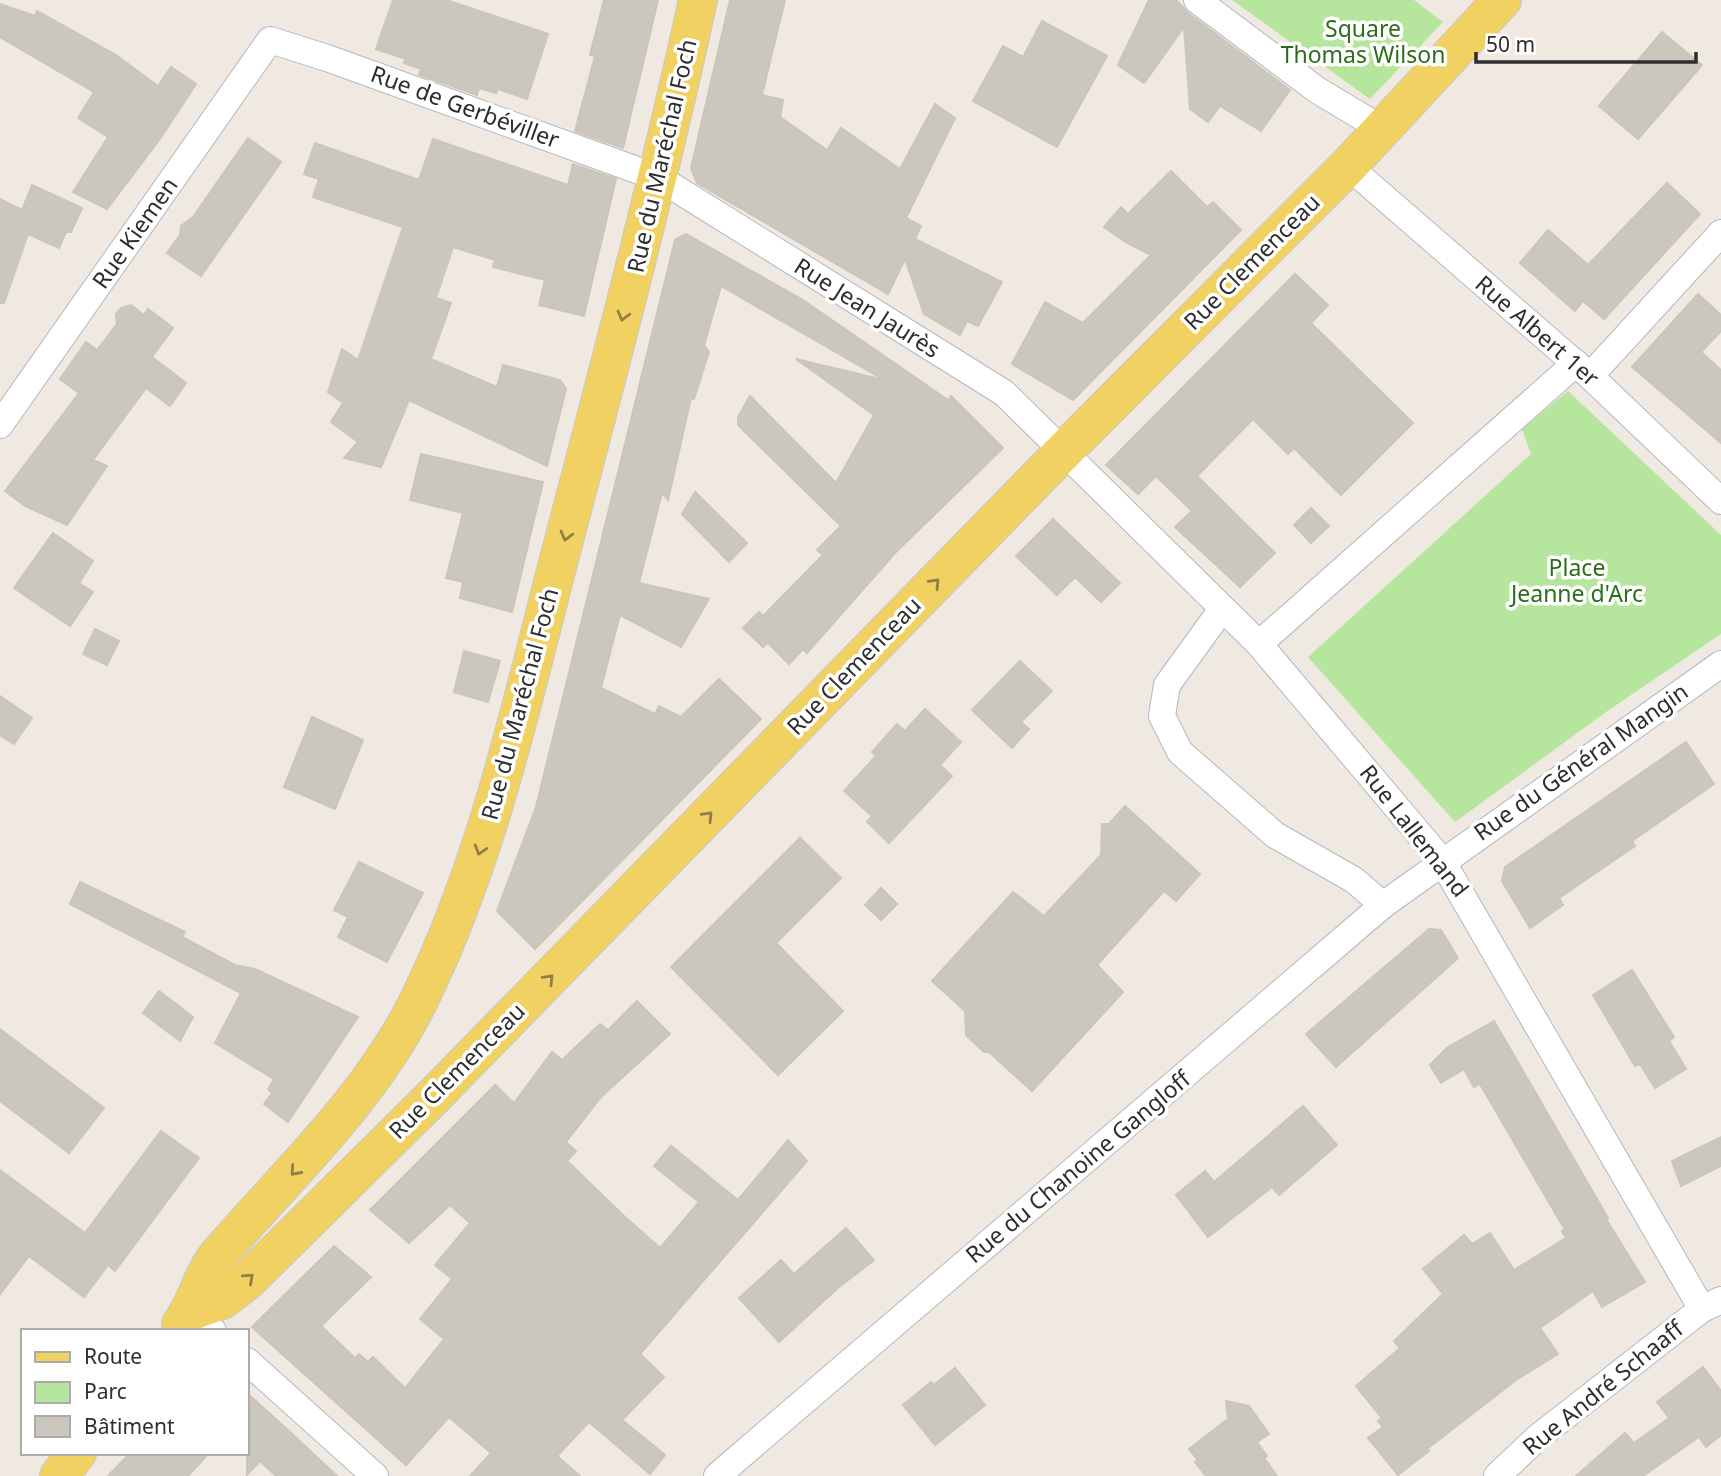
<svg xmlns="http://www.w3.org/2000/svg" width="1721" height="1476" font-family="'Noto Sans',sans-serif">
  <rect width="100%" height="100%" fill="#efe9e1"/>
  <!-- green -->
  <g fill="#b6e59e">
    <path d="M1232,0h182l29,22 -73,77z"/>
    <path d="M1568,391l153,144v99l-115,78 -151,110 -147,-165 223,-203 -9,-25z"/>
  </g>
  <!-- building -->
  <g fill="#cbc7bf" stroke="#cbc5ba" stroke-width="2">
    <path d="M393,0h53l102,34 -21,65 -29,-10 -2,4 -17,-5 -2,7 -58,-20 2,-6 -17,-6 2,-4 -30,-10z"/>
    <path d="M604,0h54l-35,148 -48,-17 20,-75 -5,-1z"/>
    <path d="M730,0h55l-23,95 21,5 -3,17 47,33 14,-22 59,41 35,-65 20,14 -49,100 15,8 -6,13 87,43 -24,44 -11,-5 -7,14 -36,-21 -19,-55 -17,35 -191,-111 -6,-15z"/>
    <path d="M1149,0h27l12,13 102,77 -29,41 -41,-25 -12,16 -18,-13 -6,-82 -40,56 -26,-18z"/>
    <path d="M0,4l35,12 2,-5 79,44 42,31 13,-19 25,17 -36,55 -53,70 -34,-17 35,-55 -30,-19 16,-26 -94,-55z"/>
    <path d="M1042,21l65,35 -50,91 -84,-46 30,-55 20,11z"/>
    <path d="M1662,32l40,33 -64,74 -39,-33z"/>
    <path d="M248,138l33,24 -80,114 -34,-23 13,-18 1,-9 12,-9z"/>
    <path d="M433,139l135,46 5,-21 43,15 -32,137 -45,-11 6,-25 -52,-13 2,-7 -42,-13 -17,51 15,5 -20,56 66,28 6,-22 57,15 6,9 -19,77 -138,-66 -28,67 -37,-9 14,-16 -27,-20 12,-19 -15,-11 14,-43 16,11 45,-133 -90,-30 6,-18 -15,-5 11,-31 104,37z"/>
    <path d="M1171,171l36,36 6,-5 28,28 -168,170 -61,-36 33,-62 38,21 68,-68 -24,-12 -23,-16 17,-20 7,7z"/>
    <path d="M1667,183l33,31 -96,105 -21,-18 -8,10 -55,-48 28,-33 40,35z"/>
    <path d="M32,185l50,23 -11,24h-5l-7,16 -31,-14 -24,69h-4v-104l22,11z"/>
    <path d="M686,234l117,66 145,100 3,-4 52,52 -107,104 -89,101 -4,-4 -14,15 -21,-21 -5,4 -20,-19 16,-16 4,4 60,-61 -6,-5 24,-24 -103,-101v-8l12,-21 86,87 38,-68 -78,-56 88,21 -163,-94 -17,60 5,6 -15,47 -3,-1 -23,102 -6,-7 -23,90 70,16 -28,48 -61,-32 -19,73 54,26 4,-8 22,11 38,-38 42,40 -226,230 -38,-38 39,-104 139,-567z"/>
    <path d="M1295,274l33,31 -17,18 102,100 -72,72 -47,-47 -6,6 -35,-35 -56,57 78,77 -35,34 -65,-60 17,-16 -36,-35 -18,18 -32,-29z"/>
    <path d="M1698,294l23,21v16l-20,21 20,18v73l-89,-76z"/>
    <path d="M131,305l13,10 4,-6 25,19 -21,29 34,26 -16,23 -24,-18 -53,72 14,6 -40,59 -42,-19 -20,-15 74,-98 -19,-14 26,-37 11,8 20,-26 -1,-10 5,-6z"/>
    <path d="M421,454l122,28 -31,130 -52,-14 3,-16 -17,-4 17,-65 -53,-13z"/>
    <path d="M695,492l52,51 -18,19 -47,-48z"/>
    <path d="M1311,508l18,18 -18,17 -17,-18z"/>
    <path d="M1053,519l67,64 -19,19 -26,-25 -18,18 -41,-39z"/>
    <path d="M53,533l40,28 -14,22 14,9 -23,34 -56,-38z"/>
    <path d="M95,629l24,12 -12,24 -24,-11z"/>
    <path d="M464,651l36,10 -12,41 -34,-10z"/>
    <path d="M1020,661l32,30 -31,31 8,7 -17,19 -40,-38z"/>
    <path d="M0,696l32,22 -18,26 -14,-9z"/>
    <path d="M925,709l36,33 -21,23 12,11 -63,67 -22,-21 5,-6 -28,-25 32,-35 -4,-4 25,-28 8,7z"/>
    <path d="M312,717l51,23 -28,69 -51,-22z"/>
    <path d="M1686,742l28,42 -82,57 3,5 -76,52 4,7 -33,23 -28,-47 3,-14z"/>
    <path d="M1125,806l75,68 -24,27 -12,-10 -67,74 26,27 -91,99 -43,-39h-5l-18,-17 -1,-24 -33,-30 81,-89 31,24 57,-61 1,-31h7z"/>
    <path d="M800,838l41,40 -65,65 67,68 -65,64 -107,-108z"/>
    <path d="M359,862l64,31 -36,69 -49,-25 10,-20 -14,-7z"/>
    <path d="M80,882l105,50 -3,5 53,28 20,4 103,48 -70,105 -24,-18 8,-11 -4,-4 6,-10 -59,-36 26,-50 -171,-89z"/>
    <path d="M881,888l16,16 -16,16 -16,-15z"/>
    <path d="M1429,929l12,1 17,28 -122,109 -30,-33z"/>
    <path d="M1632,970l42,67 -5,4 17,28 -31,19 -15,-24 -5,2 -42,-71z"/>
    <path d="M159,991l34,26 -13,24 -37,-28z"/>
    <path d="M637,1001l33,33 -69,63 -35,45 10,9 -9,10 57,55 36,32 39,-46 -45,-36 17,-20 67,54 50,-60 19,21 -167,193 24,23 -42,43 43,35 -15,19 -61,-52 -32,34 23,20h-110l21,-23 -42,-36 -43,48 -154,-138 82,-81 37,31 -50,49 34,32 4,-4 9,8 5,-5 32,31 39,-49 -24,-20 32,-40 -17,-14 35,-42 -20,-18 -41,38 -39,-33 125,-125 19,18 38,-51 10,8 38,-36 8,6z"/>
    <path d="M1494,1021l114,197 -2,1 39,63 -43,25 -9,-16 -53,37 18,26 -42,26 -89,69 2,2 -31,24 -30,-37 15,-11 -5,-6 4,-3 -26,-32 44,-38 -6,-7 49,-47 -20,-25 41,-34 8,9 18,-11 24,37 52,-32 -4,-7 3,-1 -85,-146 -6,3 -10,-18 -23,14 -11,-18 18,-18z"/>
    <path d="M0,1029l104,79 -35,45 -69,-52z"/>
    <path d="M1303,1106l34,39 -58,50 -7,-8 -64,50 -32,-42 29,-24 9,11z"/>
    <path d="M161,1131l38,27 -84,113 -7,-6 -24,32 -55,-41 -29,38v-124l85,63z"/>
    <path d="M1721,1137v29l-40,20 -9,-25z"/>
    <path d="M846,1228l28,32 -35,27 -60,55 -40,-44 42,-38 13,14z"/>
    <path d="M1703,1367l18,24v44l-15,12 -7,-10 -56,39h-67l49,-43 9,10 35,-25 -12,-16z"/>
    <path d="M955,1368l30,37 -50,40 -32,-40 28,-23 3,3z"/>
    <path d="M247,1393l42,38 48,45h-61l-16,-15 -13,14z"/>
    <path d="M1226,1401l23,5 20,28 -12,8 10,14 -3,2 13,18h-71l-11,-14 3,-2 -9,-11 39,-30z"/>
    <path d="M130,1453h79l-21,23h-80z"/>
  </g>
  <g fill="none" stroke-linecap="round" stroke-linejoin="round">
    <defs>
      <g id="street">
        <path d="M1197,0l120,90 65,39"/>
        <path d="M1348,166l242,210 131,125"/>
        <path d="M1590,376l131,-143"/>
        <path d="M0,425l270,-385 57,18 332,120 345,215 255,251 183,217 260,448"/>
        <path d="M1222,609l-55,76 -5,31 18,36 95,83 79,45 29,25"/>
        <path d="M1259,644l317,-281"/>
        <path d="M191,1311l22,20"/>
        <path d="M247,1361l128,115"/>
        <path d="M717,1476l666,-571 338,-241"/>
        <path d="M1497,1476l40,-38 165,-129 19,-9"/>
      </g>
      <g id="primary">
        <path d="M191,1311l31,-11 25,-19 188,-186 629,-644 284,-285 154,-166"/>
        <path d="M181,1324c16,-21 21,-50 38,-70 71,-82 153,-157 201,-256 67,-137 100,-288 138,-435 49,-187 99,-374 140,-563"/>
        <path d="M59,1476l18,-23"/>
      </g>
    </defs>
    <!-- street casing -->
    <use href="#street" stroke="#b4b7c1" stroke-width="28"/>
    <!-- primary casing -->
    <use href="#primary" stroke="#c9c9c9" stroke-width="40"/>
    <!-- street -->
    <use href="#street" stroke="#fff" stroke-width="26"/>
    <!-- primary -->
    <use href="#primary" stroke="#f2d163" stroke-width="38"/>
  </g>
  <!-- one-way arrows -->
  <defs><path id="oneway-chevron" d="M-2-3.5L2.5 0L-2 3.5" fill="none" stroke-width="1.6" stroke-linecap="round" stroke-linejoin="round" transform="scale(1.75)"/></defs>
  <g stroke="#908048">
    <use href="#oneway-chevron" transform="translate(623 316) rotate(105)"/>
    <use href="#oneway-chevron" transform="translate(566 536) rotate(105)"/>
    <use href="#oneway-chevron" transform="translate(935 583) rotate(-46)"/>
    <use href="#oneway-chevron" transform="translate(708 816) rotate(-46)"/>
    <use href="#oneway-chevron" transform="translate(480 850) rotate(107)"/>
    <use href="#oneway-chevron" transform="translate(549 979) rotate(-46)"/>
    <use href="#oneway-chevron" transform="translate(295 1171) rotate(132)"/>
    <use href="#oneway-chevron" transform="translate(249 1278) rotate(-42)"/>
  </g>
  <g text-anchor="middle" stroke-width="7" stroke-linejoin="round" paint-order="stroke">
    <!-- park labels -->
    <g font-size="23" fill="#2c6e1b" stroke="#fff">
      <text x="1363" y="37">Square<tspan x="1363" dy="26">Thomas Wilson</tspan></text>
      <text x="1577" y="576">Place<tspan x="1577" dy="26">Jeanne d'Arc</tspan></text>
    </g>
    <!-- street labels -->
    <g font-size="23" fill="#2e2e2e" stroke="#fff">
      <text transform="translate(465 107) rotate(20)" y="8">Rue de Gerbéviller</text>
      <text transform="translate(662 156) rotate(-77)" y="8">Rue du Maréchal Foch</text>
      <text transform="translate(135 233) rotate(-55)" y="8">Rue Kiemen</text>
      <text transform="translate(1252 262) rotate(-45)" y="8">Rue Clemenceau</text>
      <text transform="translate(867 308) rotate(32)" y="8">Rue Jean Jaurès</text>
      <text transform="translate(1537 331) rotate(41)" y="8">Rue Albert 1er</text>
      <text transform="translate(854 666) rotate(-46)" y="8">Rue Clemenceau</text>
      <text transform="translate(520 704) rotate(-75)" y="8">Rue du Maréchal Foch</text>
      <text transform="translate(1581 762) rotate(-35)" y="8">Rue du Général Mangin</text>
      <text transform="translate(1414 831) rotate(52)" y="8">Rue Lallemand</text>
      <text transform="translate(457 1071) rotate(-45)" y="8">Rue Clemenceau</text>
      <text transform="translate(1078 1167) rotate(-40)" y="8">Rue du Chanoine Gangloff</text>
      <text transform="translate(1603 1388) rotate(-39)" y="8">Rue André Schaaff</text>
    </g>
  </g>
  <!-- legend -->
  <rect x="21" y="1329" width="228" height="126" fill="#ffffff" stroke="#ababab" stroke-width="2"/>
  <rect x="35" y="1352" width="35" height="10" fill="#f2d163" stroke="#ababab" stroke-width="2"/>
  <text x="84" y="1364" font-size="21" fill="#2e2e2e">Route</text>
  <rect x="35" y="1382" width="35" height="21" fill="#b6e59e" stroke="#ababab" stroke-width="2"/>
  <text x="84" y="1399" font-size="21" fill="#2e2e2e">Parc</text>
  <rect x="35" y="1416" width="35" height="21" fill="#cbc7bf" stroke="#ababab" stroke-width="2"/>
  <text x="84" y="1434" font-size="21" fill="#2e2e2e">Bâtiment</text>
  <!-- scale -->
  <path d="M1476 52v10h220v-10" fill="none" stroke="#2e2e2e" stroke-width="3.5"/>
  <text x="1486" y="52" font-size="21" fill="#2e2e2e" stroke="#ffffff" stroke-width="5" paint-order="stroke">50 m</text>
</svg>
